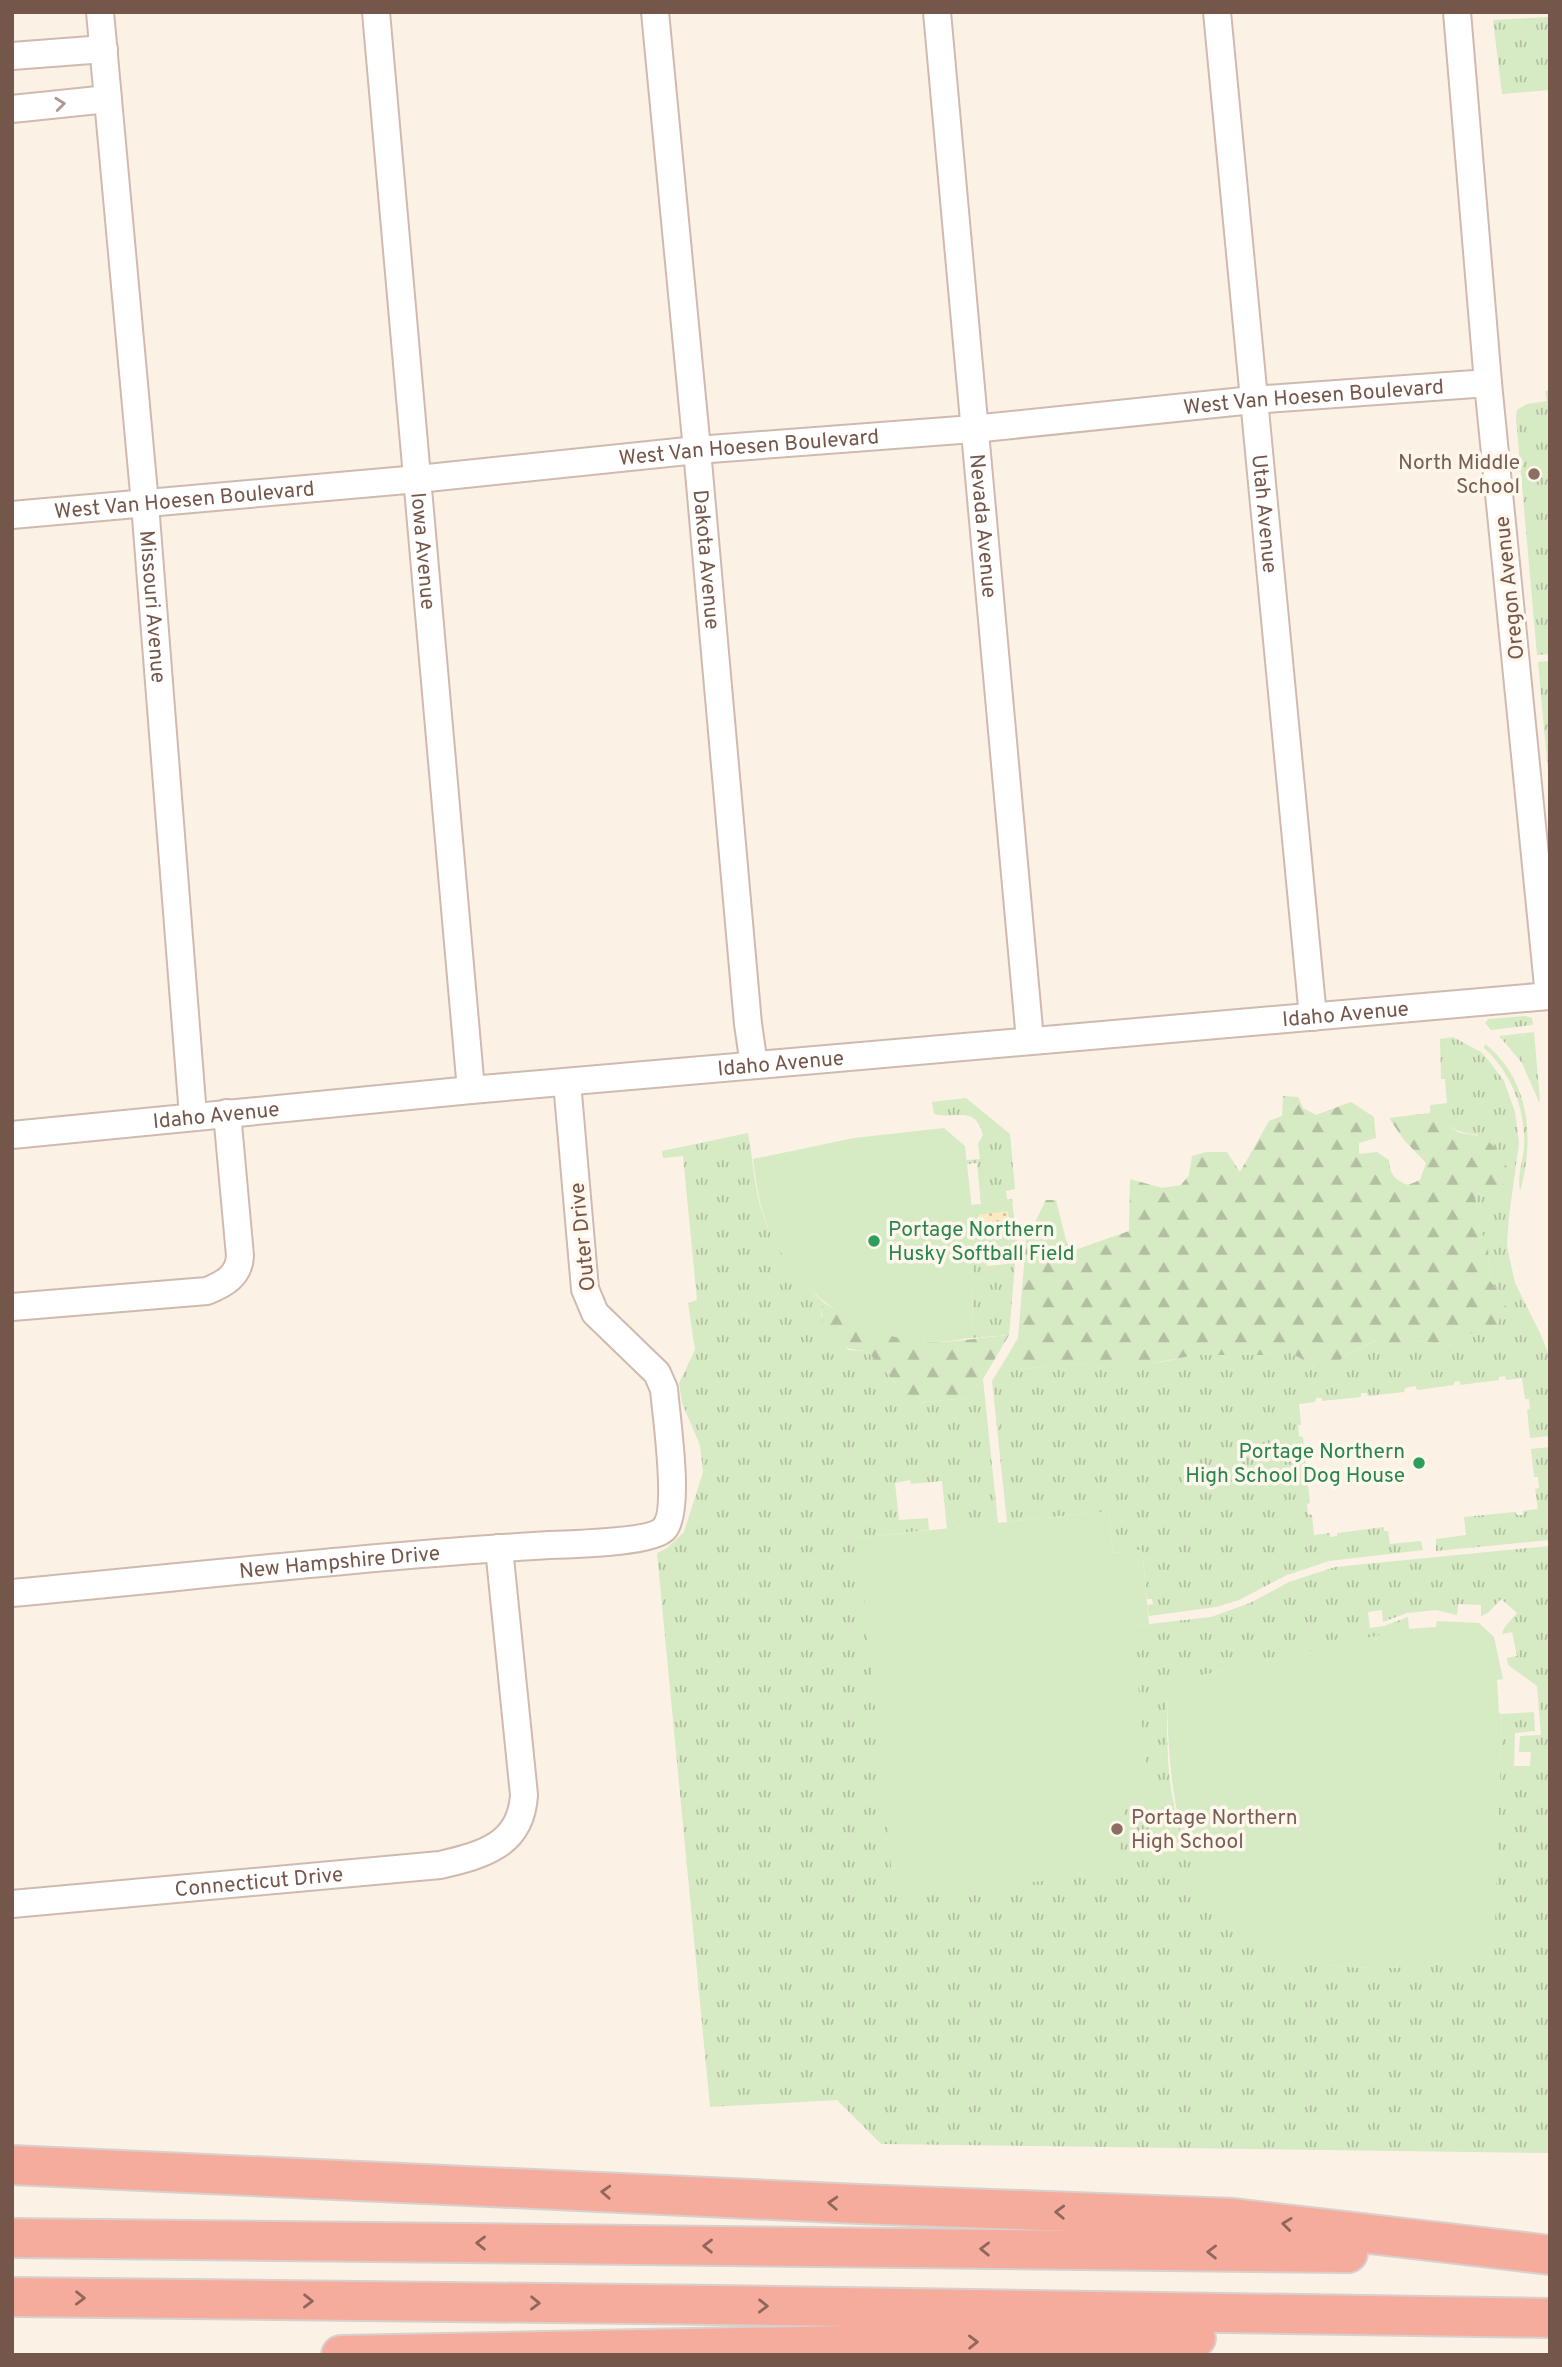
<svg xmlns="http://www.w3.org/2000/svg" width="1562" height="2367" font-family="Overpass,sans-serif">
  <defs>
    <pattern id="grass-tufts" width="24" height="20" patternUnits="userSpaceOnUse" patternTransform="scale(1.75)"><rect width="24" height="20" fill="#d6eac4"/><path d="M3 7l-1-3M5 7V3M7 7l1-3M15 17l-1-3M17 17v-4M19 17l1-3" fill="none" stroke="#b2c0a1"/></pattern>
    <pattern id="forest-firs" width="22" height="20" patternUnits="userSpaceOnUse" patternTransform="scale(1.75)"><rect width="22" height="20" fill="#d6eac4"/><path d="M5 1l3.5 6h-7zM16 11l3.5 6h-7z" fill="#b2c0a1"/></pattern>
    <pattern id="sand-dots" width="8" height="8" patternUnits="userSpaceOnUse" patternTransform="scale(1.75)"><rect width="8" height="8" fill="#fbe9c0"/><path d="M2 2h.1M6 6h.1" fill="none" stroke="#d0c09e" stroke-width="1.8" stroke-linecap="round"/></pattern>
  </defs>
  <rect width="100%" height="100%" fill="#fcf1e5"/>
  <!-- grass -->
  <g fill="url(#grass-tufts)" fill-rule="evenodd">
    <path d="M1550,17v73l-48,4 -9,-74z"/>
    <path d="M1545,391h5v263l-13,1 -21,-237 1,-8 10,-6 20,-3z"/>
    <path d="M1550,661l-1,16 1,117 -12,-132z"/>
    <path d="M1525,1016l7,2 1,7 -42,5 -6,-7 3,-4z"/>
    <path d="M1534,1032l6,69 -1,1 -17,-39 -23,-27zM1526,1035l9,37 -23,-28 1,-7z"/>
    <path d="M1453,1037l28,15 8,9 15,20 11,31 4,31 -10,73 -2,30 8,37 26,52 9,23v78l-20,2 -3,-28 3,-1 -1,-10h-4l-3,-21 -16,2 -1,-4 -6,1v3l-39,5v-4l-6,1v3l-37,5 -1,-4 -11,2 -1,4 -36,4 -1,-3h-6v4l-39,4v-3h-6l-1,4 -16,2 2,21h-3l1,11 4,1 7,66 -3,1 1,10 4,1 2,20 16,-2v4l7,-1v-3l47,-6v4h4l2,13 31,-3 2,9 -94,11 -42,14 -48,25 -23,7 -67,9 -2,-11 6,-1 -1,-5h-5l-5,-49 -29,3 -4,-42 -102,11 -15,-141 16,-26 14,14 56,-6 27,4 57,-5 34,-7h68l17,-7 47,25 15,-16 34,-17 26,15 11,-14 39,4 3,-13 41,-7 5,-30 -12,-14 -2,-33 -8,-18 -5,-34 3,-61c-26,-4 -31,-6 -38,-31l7,-1 -2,-24h-4l-1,-40z"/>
    <path d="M1485,1044c45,35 50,96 35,147 -3,-15 3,-29 4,-44 2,-37 -13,-75 -40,-99z"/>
    <path d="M966,1098l44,36 5,55 -9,2 1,8h5l5,43 -8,93 -37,3 2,-110 -3,-23 10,-1 -4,-41 -10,1v-4l13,-1 -2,-15 5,-9c-8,-31 -27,-15 -49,-21l-2,-12zM1007,1253v11l-20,2 -1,-12z"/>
    <path d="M748,1133c4,20 5,40 9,59 8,44 35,80 66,110l-2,14 27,34 19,1 31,35 19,17 50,-5 16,-19 15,144 -51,6 -5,-48 -31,3 -1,-4 -15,3 4,37 29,-2 1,12 -71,8 266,288 -2,-22 27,-2 -17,-176 79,-9 39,-14 39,-21 46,-15 215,-21v607l-669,-9 -44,-44 -127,7 -53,-554 10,-5 17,-16 19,-60 -3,-27 -18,-42 -3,-20 16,-33 -7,-47 9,-3 -14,-144 -20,2 -1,-7zM1501,1599l16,14 -13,15 -2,6 10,-2 5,24 -10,2 1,7 29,21 4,49 -21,1 -1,16h12l-1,14h-16l1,-33 20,-2 -1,-19 -32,2 -9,242c-39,4 -81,13 -121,12 -43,-1 -97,-5 -132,-33 -39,-30 -61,-99 -69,-146 -5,-35 -4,-71 -4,-106l242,-54 -1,-12 -24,9 -14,2 -2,-16 14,-2 1,12 24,-9 29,-3 21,5 1,-11 23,1v11l7,-3z"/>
    <path d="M1550,1447v93l-114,11v-12l30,-4 -2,-18 51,-5 2,3h6v-4l15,-2 -3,-20 4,-1 -1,-11h-4l-3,-28z"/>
  </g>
  <!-- forest -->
  <g fill="url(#forest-firs)">
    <path d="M1283,1096l15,1 5,11 13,7 35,-13 23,15 2,21 -17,5v11l18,-2 12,8c1,15 6,20 19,25l12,-5 6,-17 -22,-23 -15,-22 41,-5v-8l10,-1c13,47 33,17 55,44 7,8 12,20 17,29l-18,16 -19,3 5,33 8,18 2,34 12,14 4,12 -9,18 -19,4 -8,5 -14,-2 -2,13 -40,-4 -11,14 -10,2 -17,-17 -33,17 -15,16 -47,-25 -17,7h-68l-59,11 -32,1 -27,-4 -56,6 -14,-14 10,-17 8,-98 20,-40h10l10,40 6,11 57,-20 1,-52 32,9 19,-3 8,-10 3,-19 14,-4h21l13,20 29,-51 13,-5z"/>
    <path d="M823,1302c32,21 72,39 111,40 25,0 51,-5 75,-7l-26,44 -16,19 -51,5 -18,-17 -31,-35c-32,-2 -50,-14 -44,-49z"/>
  </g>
  <!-- sand -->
  <path fill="url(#sand-dots)" d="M1008,1211l2,17 -32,4 -1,-17z"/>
  <!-- garden -->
  <g fill="#d6eac4">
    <path d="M1531,1035l4,38 -2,2 -22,-33 2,-5z"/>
    <path d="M944,1128l21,18 9,82 -2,110c-12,1 -25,4 -37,4 -72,0 -140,-49 -167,-115 -9,-22 -12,-44 -15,-68l101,-21z"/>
    <path d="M1109,1511l4,42 29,-3 7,74 -17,2 18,176 -28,2 2,22 -6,1 4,46 -228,23 -36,-358z"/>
    <path d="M1437,1621l42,2 15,14 9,42 -6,1 2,33 3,1 -8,242c-40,5 -82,13 -122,12 -43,-1 -97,-5 -132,-32 -67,-52 -73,-176 -73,-253l240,-54 29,-2z"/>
  </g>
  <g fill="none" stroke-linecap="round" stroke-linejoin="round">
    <defs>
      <g id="minor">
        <path id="s1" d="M100,12l45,492 48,612"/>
        <path id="s2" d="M376,12l95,1078"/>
        <path id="s3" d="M655,12l42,438 51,574 6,41"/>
        <path id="s4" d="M937,12l93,1028"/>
        <path id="s5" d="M1217,12l96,1005"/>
        <path d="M12,56l92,-7"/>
        <path d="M12,109l96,-10"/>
        <path id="s6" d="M12,515l406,-36 279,-29 276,-21 280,-29 235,-17"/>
        <path id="s7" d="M12,1135l459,-45 1078,-94 -61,-613 -31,-371"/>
        <path d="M12,1307l195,-16c17,-7 32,-15 33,-35l-13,-143"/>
        <path id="s8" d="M12,1593c174,-16 348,-36 522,-47 24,-2 116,-2 130,-17 17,-18 2,-113 0,-140l-7,-16 -62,-60 -10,-24 -18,-207"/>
        <path id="s9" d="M12,1904l428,-39c42,-10 81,-19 84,-70l-25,-247"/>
      </g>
      <g id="highway">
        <path d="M12,2165l847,39 374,14 317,37"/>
        <path d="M12,2238l1336,15"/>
        <path d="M12,2297l706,8 832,13"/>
        <path d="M341,2355l855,-17"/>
      </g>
    </defs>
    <!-- minor casing -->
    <use href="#minor" stroke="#d0baae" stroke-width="30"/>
    <!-- highway casing -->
    <use href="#highway" stroke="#d8d0cc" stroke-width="42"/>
    <!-- minor -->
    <use href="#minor" stroke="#fff" stroke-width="26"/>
    <!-- highway -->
    <use href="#highway" stroke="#f6ac9d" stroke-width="38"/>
  </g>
  <!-- one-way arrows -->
  <defs><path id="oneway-chevron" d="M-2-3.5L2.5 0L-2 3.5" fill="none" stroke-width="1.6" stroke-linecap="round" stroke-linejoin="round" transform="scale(1.75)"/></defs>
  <use stroke="#ac9a92" href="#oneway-chevron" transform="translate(60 104) rotate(-6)"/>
  <g stroke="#8f675b">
    <use href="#oneway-chevron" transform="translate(606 2192) rotate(-177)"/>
    <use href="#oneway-chevron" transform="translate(833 2203) rotate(-177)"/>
    <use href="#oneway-chevron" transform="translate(1060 2212) rotate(-178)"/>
    <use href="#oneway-chevron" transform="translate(1287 2224) rotate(-173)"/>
    <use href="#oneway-chevron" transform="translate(481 2243) rotate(-179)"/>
    <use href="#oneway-chevron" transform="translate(708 2246) rotate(-179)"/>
    <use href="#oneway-chevron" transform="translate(985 2249) rotate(-179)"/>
    <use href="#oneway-chevron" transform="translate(1212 2252) rotate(-179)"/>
    <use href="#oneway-chevron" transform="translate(80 2298) rotate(1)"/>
    <use href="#oneway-chevron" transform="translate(308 2301) rotate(1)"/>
    <use href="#oneway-chevron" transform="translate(535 2303) rotate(1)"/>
    <use href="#oneway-chevron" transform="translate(763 2306) rotate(1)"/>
    <use href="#oneway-chevron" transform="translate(973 2342) rotate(-1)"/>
  </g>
  <!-- markers -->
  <g fill="#8d6e63" stroke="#fff6ec" stroke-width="2.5">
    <circle cx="1534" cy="474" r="7"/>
    <circle cx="1117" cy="1829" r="7"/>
  </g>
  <g fill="#2e9e5b" stroke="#fff6ec" stroke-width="2.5">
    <circle cx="874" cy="1241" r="7"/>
    <circle cx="1419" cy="1463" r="7"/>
  </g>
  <g text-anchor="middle" stroke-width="7" stroke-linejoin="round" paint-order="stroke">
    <!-- street labels -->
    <g font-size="21" fill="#75564a" stroke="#fff6ec">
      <text dy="7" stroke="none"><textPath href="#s6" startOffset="1307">West Van Hoesen Boulevard</textPath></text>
      <text dy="7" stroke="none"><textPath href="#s6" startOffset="740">West Van Hoesen Boulevard</textPath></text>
      <text dy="7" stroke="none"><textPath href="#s6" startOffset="173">West Van Hoesen Boulevard</textPath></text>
      <text dy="7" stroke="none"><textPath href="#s5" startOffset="504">Utah Avenue</textPath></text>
      <text dy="7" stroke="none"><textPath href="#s4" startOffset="516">Nevada Avenue</textPath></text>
      <text dy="7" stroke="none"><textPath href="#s2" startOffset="541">Iowa Avenue</textPath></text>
      <text dy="7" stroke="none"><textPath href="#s3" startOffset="550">Dakota Avenue</textPath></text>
      <text transform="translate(1509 588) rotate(-96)" y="7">Oregon Avenue</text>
      <text dy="7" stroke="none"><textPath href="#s1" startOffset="597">Missouri Avenue</textPath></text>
      <text dy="7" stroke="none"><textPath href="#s7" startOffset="1339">Idaho Avenue</textPath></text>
      <text dy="7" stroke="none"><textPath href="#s7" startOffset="772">Idaho Avenue</textPath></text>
      <text dy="7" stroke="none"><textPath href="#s7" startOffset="205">Idaho Avenue</textPath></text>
      <text transform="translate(582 1237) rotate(-96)" y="7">Outer Drive</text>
      <text dy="7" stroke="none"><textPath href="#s8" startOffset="329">New Hampshire Drive</textPath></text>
      <text dy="7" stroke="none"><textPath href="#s9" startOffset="248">Connecticut Drive</textPath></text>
    </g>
    <!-- education labels -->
    <g font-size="21" fill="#785e54" stroke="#fff6ec" text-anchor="end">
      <text x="1520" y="469">North Middle<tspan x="1520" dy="24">School</tspan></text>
      <text x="1131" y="1824" text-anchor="start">Portage Northern<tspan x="1131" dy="24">High School</tspan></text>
    </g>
    <!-- leisure labels -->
    <g font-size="21" fill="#27864d" stroke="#fff6ec" text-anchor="start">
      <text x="888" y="1236">Portage Northern<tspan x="888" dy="24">Husky Softball Field</tspan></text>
      <text x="1405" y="1458" text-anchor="end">Portage Northern<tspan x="1405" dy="24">High School Dog House</tspan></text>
    </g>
  </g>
  <!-- border -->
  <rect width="1562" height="2367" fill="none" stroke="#75564a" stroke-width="28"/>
</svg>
